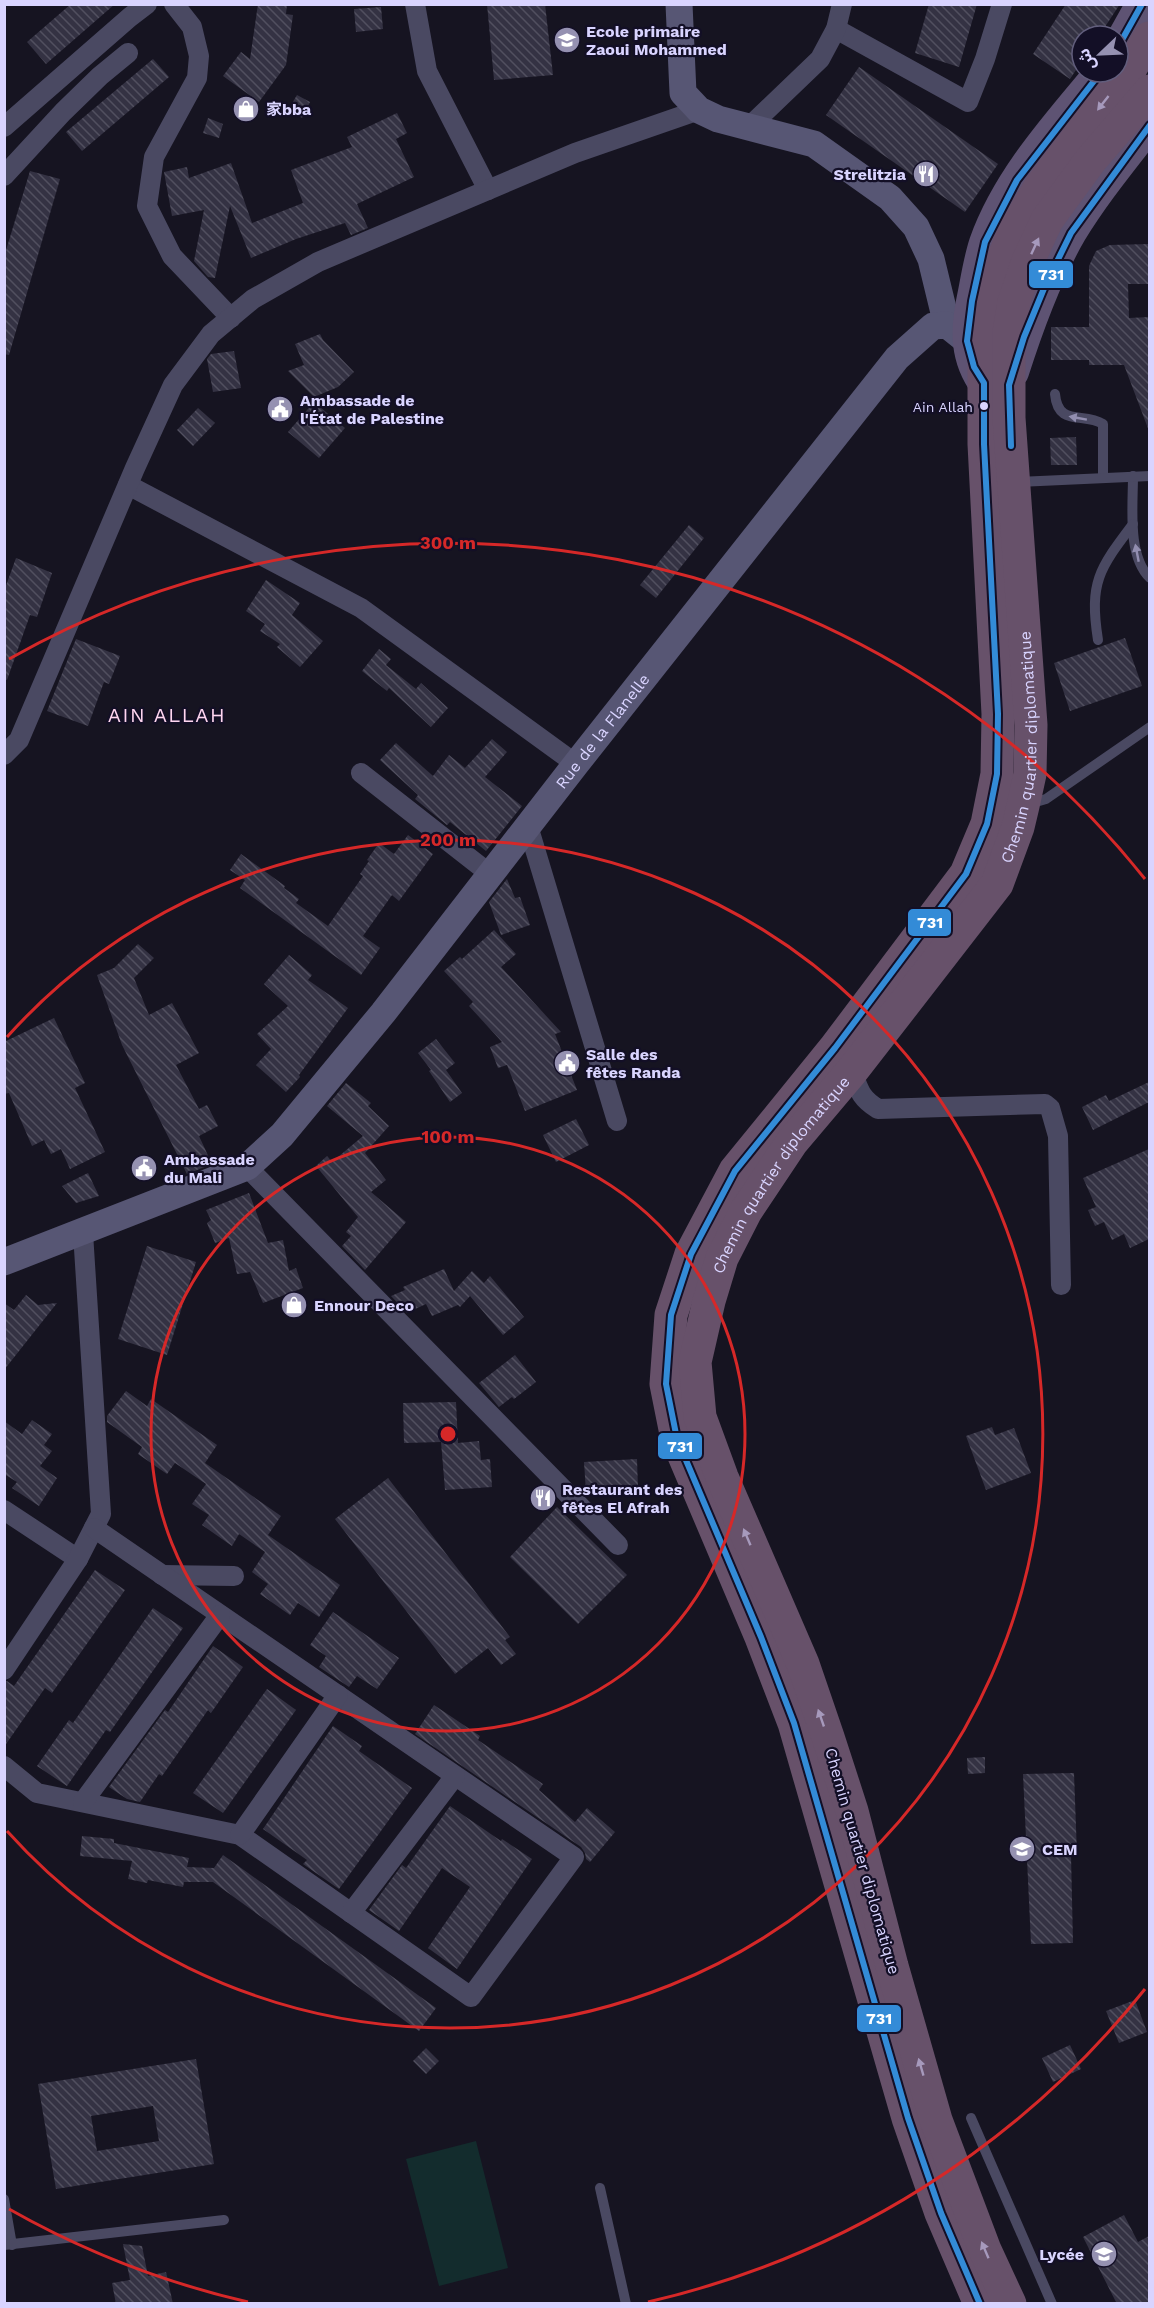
<svg xmlns="http://www.w3.org/2000/svg" width="1154" height="2308" font-family="'Work Sans','Noto Sans Arabic','Noto Sans SC',sans-serif">
  <defs>
    <pattern id="building-back-hatch" width="6" height="6" patternUnits="userSpaceOnUse" patternTransform="scale(1.5)"><rect width="6" height="6" fill="#343243"/><path d="M-1 5l2 2M0 0l6 6M5-1l2 2" fill="none" stroke="#514f5f"/></pattern>
  </defs>
  <rect width="100%" height="100%" fill="#161421"/>
  <!-- grass -->
  <path fill="#132c2d" d="M476,2141l32,127 -69,18 -33,-127z"/>
  <!-- building -->
  <g fill="url(#building-back-hatch)" fill-rule="evenodd">
    <path d="M71,4h44l-69,60 -19,-22z"/>
    <path d="M258,4h29l-1,10 7,1 -7,50 -27,37 -36,-26 18,-24 9,7z"/>
    <path d="M487,4h58l8,71 -59,5z"/>
    <path d="M929,4h48l-18,63 -44,-14z"/>
    <path d="M1066,4h54l-21,32h-17v25l-12,18 -37,-25z"/>
    <path d="M381,7l2,22 -27,3 -2,-23z"/>
    <path d="M153,59l16,18 -87,74 -16,-19z"/>
    <path d="M859,67l139,97 -33,48 -139,-97z"/>
    <path d="M297,95l13,7 -8,16 -14,-8z"/>
    <path d="M397,113l10,20 -11,6 18,38 -57,27 11,24 -17,7 -6,-12 -49,16 -45,19 -21,-52 -15,72 -7,-1 -14,-16 10,-51 -32,6 -8,-44 23,-5 2,11 42,-15 21,60 51,-20 -12,-33 61,-23 -5,-10z"/>
    <path d="M208,118l15,6 -4,14 -16,-5z"/>
    <path d="M30,171l30,8 -51,176 -5,-1v-97z"/>
    <path d="M1149,244v40h-21l1,34 20,-1v114l-25,-66h-35v-5h-38v-33h38v-61l7,-15 14,-6z"/>
    <path d="M320,334l3,6 31,32 -16,15 -24,10 -26,-26 16,-6 -9,-21z"/>
    <path d="M234,351l7,37 -28,4 -6,-33 4,-5z"/>
    <path d="M314,402l31,26 -26,30 -31,-26z"/>
    <path d="M198,408l17,15 -22,23 -16,-16z"/>
    <path d="M1076,437l1,28h-26l-1,-27z"/>
    <path d="M689,525l15,13 -48,60 -16,-13z"/>
    <path d="M16,558l36,15 -15,44 -7,-2 -23,65 -3,-1v-88z"/>
    <path d="M266,580l34,23 -8,12 31,26 -23,26 -23,-20 3,-3 -20,-13 5,-7 -19,-13z"/>
    <path d="M1125,638l17,48 -72,25 -16,-48z"/>
    <path d="M76,639l44,17 -11,28 -5,-2 -16,44 -41,-15z"/>
    <path d="M379,649l12,10 -5,6 30,24 5,-6 27,25 -17,19 -42,-39 -2,3 -25,-20z"/>
    <path d="M492,739l15,13 -22,25 37,29 -36,45 -36,-29 -3,3 -32,-26 3,-4 -38,-35 16,-17 37,33 16,-21 16,13z"/>
    <path d="M408,835l25,19 -34,47 -7,-6 -29,41 17,12 -19,27 -121,-87 5,-8 -15,-10 11,-16 44,32 -1,2 15,11 -3,4 32,23 35,-50 -3,-2 9,-13 -2,-1 12,-17 15,11z"/>
    <path d="M507,879l8,19 5,-1 10,28 -29,10 -12,-33z"/>
    <path d="M494,930l22,24 -15,13 60,65 -6,2 22,56 -52,21 -18,-46 -9,3 -8,-21 12,-5 -33,-36 4,-4 -29,-31 16,-14 2,2z"/>
    <path d="M138,944l16,14 -20,20 15,37 23,-12 27,50 -23,12 23,44 8,-4 11,21 -19,10 13,28 -25,10 -65,-129 -25,-70 17,-7z"/>
    <path d="M289,955l23,20 -4,5 40,28 -49,67 1,2 -14,15 -30,-27 15,-16 -14,-15 31,-28 -24,-22z"/>
    <path d="M54,1018l31,65 -10,5 30,64 -35,17 -9,-20 -10,5 -7,-14 -12,6 -23,-53 -5,1v-52z"/>
    <path d="M436,1039l19,24 -9,7 16,23 -12,9 -21,-31 2,-1 -13,-17z"/>
    <path d="M1149,1082v20l-56,28 -11,-23 24,-12 3,6z"/>
    <path d="M346,1083l25,20 -3,3 21,20 -24,27 21,27 -15,12 35,30 -41,48 -23,-24 9,-10 -5,-4 12,-15 -42,-51 11,-10 5,6 31,-26 -36,-30z"/>
    <path d="M576,1119l13,26 -33,17 -13,-27z"/>
    <path d="M1149,1149v90l-19,9 -6,-14 -12,6 -8,-18 -9,4 -7,-16 8,-3 -13,-29z"/>
    <path d="M88,1173l11,23 -23,7 -14,-17z"/>
    <path d="M249,1193l19,50 15,-3 6,31 7,-3 7,20 -40,15 -13,-31 -13,2 -8,-36 -14,5 -8,-20 4,-3 -5,-10z"/>
    <path d="M147,1246l49,16 -29,93 -49,-16z"/>
    <path d="M444,1269l10,22 18,-20 12,12 6,-7 34,41 -21,18 -33,-39 -10,11 -2,-2 -26,11 -6,-12 -19,9 -16,-17 14,-6 -2,-3z"/>
    <path d="M26,1295l12,10 19,-2 -53,67v-67l10,7z"/>
    <path d="M515,1355l21,27 -22,17 -2,-2 -13,10 -20,-24z"/>
    <path d="M126,1391l21,15 4,-7 66,46 -12,18 76,53 -13,19 72,50 -21,32 -21,-14 -8,12 -30,-21 8,-10 -16,-12 13,-20 -26,-18 -7,12 -30,-21 7,-10 -17,-11 14,-20 -31,-21 -8,11 -29,-20 4,-7 -35,-25v-6z"/>
    <path d="M456,1402l2,41 21,-2 2,19 9,-1 2,28 -47,3 -4,-48 -37,1 -1,-40z"/>
    <path d="M32,1420l20,14 -8,11 8,6 -12,15 17,12 -18,28 -27,-18 5,-6 -13,-8v-53l18,13z"/>
    <path d="M992,1427l3,8 19,-7 17,45 -45,17 -20,-54z"/>
    <path d="M637,1459l1,30 -52,3 -2,-30z"/>
    <path d="M388,1478l122,159 -5,3 11,14 -15,11 -13,-17 -33,26 -120,-155z"/>
    <path d="M557,1507l70,68 -49,49 -68,-67z"/>
    <path d="M95,1570l30,20 -73,103 -7,-5 -41,59v-65l3,-1 7,5z"/>
    <path d="M153,1608l30,20 -73,104 -4,-2 -39,56 -30,-20 32,-46 4,3z"/>
    <path d="M333,1612l66,46 -22,31 -20,-13 -8,11 -30,-20 7,-11 -16,-11z"/>
    <path d="M213,1646l30,21 -32,46 -3,-3 -46,66 -3,-2 -19,28 -13,-3 -18,-12 56,-77 3,2z"/>
    <path d="M267,1689l29,21 -73,103 -30,-20z"/>
    <path d="M434,1705l46,31 -2,4 65,44 -4,6 36,32 12,-14 28,24 -25,30 -4,-3 -1,-6 -4,-6 -166,-113z"/>
    <path d="M333,1726l29,20 -3,5 53,37 -73,101 -36,-25 4,-4 -44,-31z"/>
    <path d="M985,1757v16l-17,1 -1,-16z"/>
    <path d="M1074,1773l3,81 -6,1 2,88 -42,1 -8,-170z"/>
    <path d="M450,1806l51,35 1,-2 30,20 -75,110 -29,-21 42,-61 -28,-19 -43,63 -30,-21 33,-45 4,3z"/>
    <path d="M82,1836l32,3v4l75,15 -2,9 27,1 9,-13 213,153 -17,23 -206,-149h-29l-1,5 -35,-7 -1,3 -19,-4 4,-18 -52,-5z"/>
    <path d="M1135,2000l12,32 -28,11 -13,-32z"/>
    <path d="M1070,2045l11,24 -28,13 -11,-24z"/>
    <path d="M426,2048l13,13 -13,13 -13,-13z"/>
    <path d="M196,2059l18,105 -158,25 -18,-105zM153,2106l6,35 -62,10 -6,-35z"/>
    <path d="M1124,2215l14,27 11,-6v68h-32l-34,-67z"/>
    <path d="M123,2244l19,2 6,30 18,-4 7,32h-57l-4,-21 18,-3z"/>
  </g>
  <g fill="none" stroke-linecap="round" stroke-linejoin="round">
    <!-- lane -->
    <g stroke="#4a4962" stroke-width="10">
      <path d="M1055,394c3,33 28,18 48,30v53"/>
      <path d="M1133,476c0,30 -6,80 17,102"/>
      <path d="M1018,482l132,-6"/>
      <path d="M1098,640c-9,-58 1,-71 35,-116"/>
      <path d="M1029,804l17,-5 104,-72"/>
      <path d="M971,2118l81,186"/>
      <path d="M600,2188l26,116"/>
      <path d="M4,2199l8,46"/>
      <path d="M4,2245l220,-25"/>
    </g>
    <!-- street -->
    <g stroke="#4a4962" stroke-width="20">
      <path d="M174,4l18,23 7,29 -2,22 -43,79 -7,49 25,50 59,62"/>
      <path d="M415,4l12,67 61,119"/>
      <path d="M836,29l132,73 17,-43 17,-55"/>
      <path d="M4,127l126,-110 17,-13"/>
      <path d="M749,127l71,-68 16,-30 6,-25"/>
      <path d="M4,176l59,-64 37,-36 28,-23"/>
      <path d="M128,485l233,123 215,156"/>
      <path d="M4,755l15,-15 116,-272 38,-83 38,-51 42,-35 65,-37 257,-109 124,-43"/>
      <path d="M361,773l129,101"/>
      <path d="M528,826l89,295"/>
      <path d="M852,1071c7,19 8,27 26,38l167,-5 5,4 8,28 3,149"/>
      <path d="M247,1167l371,378"/>
      <path d="M4,1510l74,49"/>
      <path d="M162,1575l72,1"/>
      <path d="M4,1670l74,-111 23,-45 -18,-281"/>
      <path d="M4,1766l33,27 203,42 231,162 103,-140 -480,-329"/>
      <path d="M83,1802l137,-187"/>
      <path d="M240,1835l98,-140"/>
      <path d="M351,1913l104,-137"/>
    </g>
    <!-- secondary -->
    <g stroke="#575674" stroke-width="27">
      <path d="M679,4l4,89 16,17 19,9 96,25 76,54 26,29 15,32 16,66"/>
      <path id="s1" d="M4,1262l243,-95 35,-32 101,-122 193,-249 321,-406 36,-32 14,-1 20,16"/>
    </g>
    <!-- primary -->
    <g stroke="#5e5373" stroke-width="32">
      <path d="M1118,47l24,-43"/>
      <path d="M1013,372c15,-47 33,-97 58,-140 23,-38 52,-73 79,-108"/>
      <path d="M982,380c-18,-28 -15,-56 -8,-88 3,-16 6,-34 11,-49 23,-65 73,-119 116,-171"/>
    </g>
    <!-- highway -->
    <g stroke="#67516a" stroke-width="33">
      <path d="M980,2304l-39,-91 -33,-95 -114,-395 -33,-86 -84,-198 -11,-55 5,-69 20,-61 44,-83 100,-123 131,-174 21,-50 10,-50 1,-60 -14,-270v-101l3,-25 16,-59 11,-28 26,-44 92,-121 17,-28"/>
      <path id="s2" d="M1010,2304l-25,-54 -49,-130 -44,-154 -40,-155 -24,-74 -25,-73 -81,-187 -22,-60 -5,-55 14,-61 13,-43 24,-47 46,-69 60,-71 145,-187 21,-57 5,-21 7,-32 1,-49 -22,-307v-86l5,-30 14,-41 19,-41 43,-59 60,-70"/>
    </g>
    <defs>
      <g id="bus-1">
        <path d="M1118,47l24,-43"/>
        <path d="M1011,446l-2,-61 15,-48 21,-51 26,-53 79,-108"/>
        <path d="M980,2304l-39,-91 -33,-95 -114,-395 -33,-86 -84,-198 -11,-55 5,-69 20,-61 44,-83 100,-123 131,-174 21,-50 10,-50 1,-60 -14,-270v-61l-10,-16 -7,-26 5,-40 13,-59 32,-62 84,-108"/>
      </g>
    </defs>
    <!-- bus-1 casing -->
    <use href="#bus-1" stroke="#130f26" stroke-width="10"/>
    <!-- bus-1 -->
    <use href="#bus-1" stroke="#338bd7" stroke-width="6"/>
  </g>
  <!-- one-way arrows -->
  <defs><path id="oneway-solid" d="M-6-.8H1V-3.2L6.5 0L1 3.2V.8H-6Z" transform="scale(1.5)"/></defs>
  <g fill="#a699bc">
    <use href="#oneway-solid" transform="translate(1103 103) rotate(128)"/>
    <use href="#oneway-solid" transform="translate(1035 246) rotate(-65)"/>
    <use href="#oneway-solid" transform="translate(747 1537) rotate(-113)"/>
    <use href="#oneway-solid" transform="translate(821 1718) rotate(-109)"/>
    <use href="#oneway-solid" transform="translate(921 2067) rotate(-106)"/>
    <use href="#oneway-solid" transform="translate(985 2250) rotate(-113)"/>
  </g>
  <g fill="#928eb0">
    <use href="#oneway-solid" transform="translate(1078 418) rotate(-170)"/>
    <use href="#oneway-solid" transform="translate(1137 553) rotate(-101)"/>
  </g>
  <!-- distance rings -->
  <g fill="none" stroke="#d62828" stroke-width="3">
    <circle cx="448" cy="1434" r="297"/>
    <path d="M7 1037A594 594 0 1 1 7 1831"/>
    <path d="M1145 1989A891 891 0 0 1 648 2302M248 2302A891 891 0 0 1 9 2209M9 659A891 891 0 0 1 1145 879"/>
  </g>
  <!-- icons -->
  <defs>
    <symbol id="school-disc" viewBox="-11 -11 22 22"><circle r="9.5" fill="#9591b1" stroke="#130f26"/><path d="M0-5L7-2L0 1L-7-2ZM-4 1L0 2.5L4 1V4Q0 6-4 4Z" fill="#fff"/></symbol>
    <symbol id="shop-disc" viewBox="-11 -11 22 22"><circle r="9.5" fill="#9591b1" stroke="#130f26"/><path d="M-5-2.5h2.3a2.7 3.5 0 0 1 5.4 0H5L5.5 6h-11ZM-1.5-2.5h3a1.5 2.3 0 0 0-3 0Z" fill="#fff"/></symbol>
    <symbol id="restaurant-disc" viewBox="-11 -11 22 22"><circle r="9.5" fill="#9591b1" stroke="#130f26"/><path d="M-5-6h1v4h1v-4h1v4h1v-4h1v5L-1.5 .5V6h-2V.5L-5-1ZM5-6V6H3V1.5H1.5Q1.5-4 5-6Z" fill="#fff"/></symbol>
    <symbol id="civic-disc" viewBox="-11 -11 22 22"><circle r="9.5" fill="#9591b1" stroke="#130f26"/><path d="M-.6-6.5H3V-4.5H.6V-3L4-1V1h2V6H-6V1h2V-1L-.6-3ZM-1.2 2.5V6h2.4V2.5Z" fill="#fff"/></symbol>
  </defs>
  <g fill-rule="evenodd">
    <use href="#school-disc" x="552" y="25" width="30" height="30"/>
    <use href="#shop-disc" x="231" y="94" width="30" height="30"/>
    <use href="#restaurant-disc" x="911" y="159" width="30" height="30"/>
    <use href="#civic-disc" x="265" y="394" width="30" height="30"/>
    <use href="#civic-disc" x="552" y="1048" width="30" height="30"/>
    <use href="#civic-disc" x="129" y="1153" width="30" height="30"/>
    <use href="#shop-disc" x="279" y="1290" width="30" height="30"/>
    <use href="#restaurant-disc" x="528" y="1483" width="30" height="30"/>
    <use href="#school-disc" x="1007" y="1834" width="30" height="30"/>
    <use href="#school-disc" x="1089" y="2239" width="30" height="30"/>
  </g>
  <!-- markers -->
  <circle fill="#d9d4ff" stroke="#130f26" stroke-width="2" cx="984" cy="406" r="5"/>
  <g text-anchor="middle" stroke-width="4.5" stroke-linejoin="round" paint-order="stroke">
    <!-- bus labels -->
    <g font-size="14" fill="#d9d4ff" stroke="#130f26" text-anchor="end">
      <text x="973" y="412">Ain Allah</text>
    </g>
    <!-- poi labels -->
    <g font-size="16" font-weight="bold" fill="#d9d4ff" stroke="#130f26" text-anchor="start">
      <text x="586" y="37">Ecole primaire<tspan x="586" dy="18">Zaoui Mohammed</tspan></text>
      <text x="266" y="115">家bba</text>
      <text x="906" y="180" text-anchor="end">Strelitzia</text>
      <text x="300" y="406">Ambassade de<tspan x="300" dy="18">l'État de Palestine</tspan></text>
      <text x="586" y="1060">Salle des<tspan x="586" dy="18">fêtes Randa</tspan></text>
      <text x="164" y="1165">Ambassade<tspan x="164" dy="18">du Mali</tspan></text>
      <text x="314" y="1311">Ennour Deco</text>
      <text x="562" y="1495">Restaurant des<tspan x="562" dy="18">fêtes El Afrah</tspan></text>
      <text x="1042" y="1855">CEM</text>
      <text x="1084" y="2260" text-anchor="end">Lycée</text>
    </g>
    <!-- street labels -->
    <g font-size="16" fill="#d9d4ff" stroke="#130f26">
      <text dy="6" stroke="none"><textPath href="#s1" startOffset="824">Rue de la Flanelle</textPath></text>
      <text dy="6" stroke="none"><textPath href="#s2" startOffset="1710">Chemin quartier diplomatique</textPath></text>
      <text dy="6" stroke="none"><textPath href="#s2" startOffset="1206">Chemin quartier diplomatique</textPath></text>
      <text transform="translate(863 1861) rotate(74)" y="6">Chemin quartier diplomatique</text>
    </g>
    <!-- quarter labels -->
    <g font-size="20" letter-spacing="1.5" fill="#ffd6f0" stroke="#130f26">
      <text x="167" y="722">AIN ALLAH</text>
    </g>
  </g>
  <circle cx="448" cy="1434" r="9" fill="#d62828" stroke="#130f26" stroke-width="3"/>
  <g font-size="18" text-anchor="middle" font-weight="bold" fill="#d62828" stroke="#130f26" stroke-width="4.5" stroke-linejoin="round" paint-order="stroke">
    <text x="448" y="549">300 m</text>
    <text x="448" y="846">200 m</text>
    <text x="448" y="1143">100 m</text>
  </g>
  <g stroke="#130f26" stroke-width="2">
    <rect x="1028" y="260" width="46" height="29" rx="6" fill="#338bd7"/>
    <rect x="907" y="908" width="45" height="29" rx="6" fill="#338bd7"/>
    <rect x="657" y="1432" width="46" height="28" rx="6" fill="#338bd7"/>
    <rect x="856" y="2004" width="46" height="29" rx="6" fill="#338bd7"/>
  </g>
  <g font-size="16" text-anchor="middle" font-weight="bold" fill="#fff">
    <text x="1051" y="280">731</text>
    <text x="930" y="928">731</text>
    <text x="680" y="1452">731</text>
    <text x="879" y="2024">731</text>
  </g>
  <!-- border -->
  <rect width="1154" height="2308" fill="none" stroke="#d9d4ff" stroke-width="12"/>
  <!-- north arrow -->
  <g transform="translate(1100 54) rotate(247)"><circle r="28" fill="#130f26" stroke="#625e7d" stroke-width="1.5"/>
  <path d="M0-4.5L10 22L0 15L-10 22Z" fill="#9591b1"/>
  <text y="-9" font-size="16" font-weight="bold" text-anchor="middle" fill="#d9d4ff">ش</text>
  </g>
</svg>
